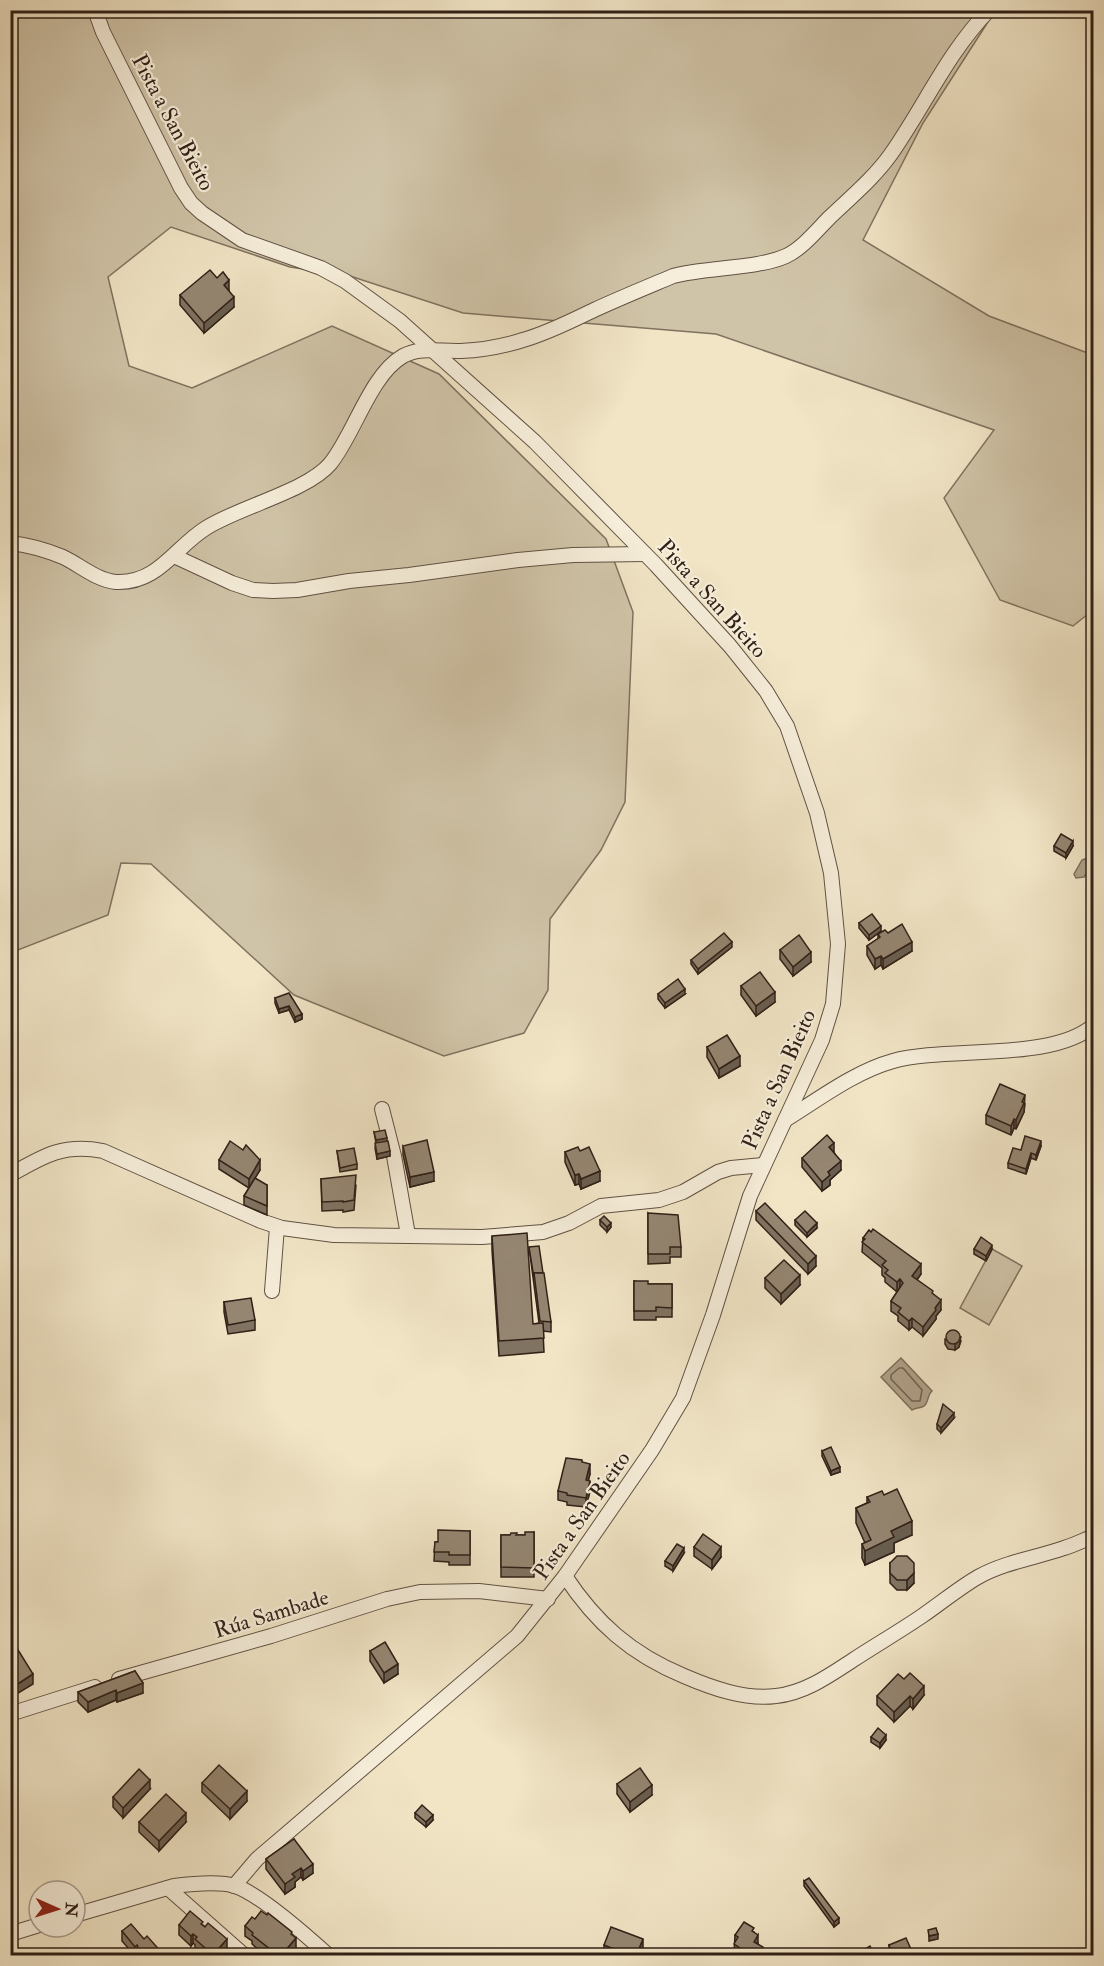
<svg xmlns="http://www.w3.org/2000/svg" width="1104" height="1966" font-family="'IM FELL Double Pica',serif">
  <rect width="100%" height="100%" fill="#f1e5c6"/>
  <filter id="stains"><feTurbulence type="fractalNoise" baseFrequency=".00333" numOctaves="4"/><feColorMatrix values="0 0 0 0 .2 0 0 0 0 .09 0 0 0 0 .02 0 0 0 .5 -.17"/></filter>
  <radialGradient id="worn" r=".72"><stop offset=".6" stop-color="#630" stop-opacity="0"/><stop offset="1" stop-color="#630" stop-opacity=".3"/></radialGradient>
  <!-- green -->
  <g fill="#d0c4a8" stroke="#807260" stroke-width="1.5">
    <path d="M11,11h984l-72,112 -60,117 126,76 104,39v255l-20,16 -73,-26 -56,-102 50,-68 -278,-96 -253,-21 -113,-37 -60,-9 -119,-40 -63,50 21,89 63,22 140,-62 107,48 167,165 27,73 -8,190 -24,48 -51,69 -2,71 -24,43 -80,23 -150,-61 -143,-131 -30,-1 -13,52 -90,35 -7,-6z"/>
    <path d="M992,1249l30,17 -33,59 -29,-17z"/>
  </g>
  <!-- water -->
  <g fill="#b0a28a" stroke="#7d6e5c" stroke-width="1.5">
    <path d="M1087,858l4,3v5l-7,11 -8,1 -2,-4 8,-14z"/>
    <path d="M901,1358l31,33c-5,4 -3,11 -8,15 -5,3 -8,1 -12,4l-31,-33z"/>
  </g>
  <g fill="none" stroke-linecap="round" stroke-linejoin="round">
    <!-- shore -->
    <path stroke="#706150" stroke-width="1.5" d="M899,1368h4l19,22 -2,11h-8l-21,-22v-4z"/>
    <defs>
      <g id="minor">
        <path d="M95,10l8,22 78,156 10,15 11,10 40,27 79,28 24,13 55,40 135,121 121,123 74,81 36,45 21,35 30,87 14,60 7,71 -5,60 -11,36 -72,156 -37,119 -30,83 -31,52 -87,126 -48,60 -225,193 -35,30 -23,27"/>
        <path d="M10,543c19,2 36,7 53,14 17,8 33,23 53,25 42,2 59,-35 90,-54 33,-21 101,-37 124,-64 24,-29 40,-89 73,-108 18,-10 38,-4 58,-5 20,-1 43,-5 62,-11 25,-7 48,-19 71,-30 26,-12 53,-23 79,-34 33,-9 84,-7 113,-20 17,-8 31,-26 44,-39 21,-20 44,-39 61,-63 33,-47 57,-102 98,-144"/>
        <path d="M174,556l58,27 21,7 20,1 24,-1 52,-9 60,-6 109,-15 55,-5 72,-1"/>
        <path d="M382,1109l12,47 14,79"/>
        <path d="M785,1120c34,-21 69,-48 108,-59 53,-15 160,1 201,-36"/>
        <path d="M10,1175c33,-19 54,-32 93,-24l158,70 21,7 52,7 148,2 61,-5 26,-9 32,-17 58,-6 24,-8 35,-20 13,-4 32,-3"/>
        <path d="M272,1291l5,-64"/>
        <path d="M565,1576c31,47 66,78 119,100 28,12 61,24 92,20 29,-3 54,-21 77,-36 23,-15 47,-29 69,-44 19,-13 37,-28 56,-39 27,-15 57,-19 86,-29 10,-3 20,-8 30,-12"/>
        <path d="M119,1679l152,-43 116,-37 33,-7 59,-1 69,8"/>
        <path d="M10,1714l85,-27"/>
        <path d="M168,1888l77,68"/>
        <path d="M75,1915l99,-29c16,-2 45,-5 61,0 25,8 73,51 94,70"/>
        <path d="M10,1934l29,-9"/>
      </g>
    </defs>
    <!-- minor casing -->
    <use href="#minor" stroke="#615143" stroke-width="16"/>
    <!-- minor -->
    <use href="#minor" stroke="#f6eeda" stroke-width="14"/>
  </g>
  <!-- wall -->
  <g fill="#807362" stroke="#312017" stroke-width="1.5">
    <path d="M1012,10h13l-2,4z"/>
    <path d="M217,278l12,12 -1,1 6,16 -30,26 -24,-28v-10z"/>
    <path d="M1054,846h19l-7,12 -12,-7z"/>
    <path d="M859,923l22,8 -12,9 -10,-12z"/>
    <path d="M888,933l24,18 -29,18 -2,-4 -6,4 -8,-14v-9l11,-7v-5z"/>
    <path d="M732,947l-34,27 -7,-10v-4z"/>
    <path d="M780,950l31,12 -18,14 -13,-17z"/>
    <path d="M741,986l34,16 -19,14 -15,-21z"/>
    <path d="M658,994h27l-20,14 -7,-9z"/>
    <path d="M275,998l27,16v5l-7,3 -6,-12 -10,3 -4,-10z"/>
    <path d="M707,1047l33,19 -21,12 -12,-21z"/>
    <path d="M1025,1104l-1,8 -8,17 -2,-1 -3,7 -25,-11v-9z"/>
    <path d="M374,1132l13,9 3,15 -13,3 -2,-11 1,-5z"/>
    <path d="M403,1146l31,35 -24,6 -7,-32z"/>
    <path d="M1041,1146l-5,14 -5,-2 -5,16 -18,-6v-5l13,-13z"/>
    <path d="M337,1151l20,13v5l-17,3z"/>
    <path d="M580,1151l20,30 -19,8 -2,-5 -4,1 -10,-23v-10z"/>
    <path d="M834,1152l7,18 -11,10v5l-8,6 -20,-24v-9z"/>
    <path d="M219,1160l41,10 -9,14 16,1v30l-23,-10v-9l5,-8 -30,-19z"/>
    <path d="M321,1179l35,6 -2,25 -11,2v-2l-21,1z"/>
    <path d="M756,1211l60,55 -8,8 -52,-54z"/>
    <path d="M648,1213l33,34v10h-11v6l-22,1z"/>
    <path d="M600,1220l11,7 -4,5 -7,-7z"/>
    <path d="M795,1220l22,8 -10,9 -12,-12z"/>
    <path d="M492,1236l41,88 6,-1 -10,-76 22,75v10l-8,-1 1,21 -45,4 -7,-106z"/>
    <path d="M863,1238l58,36 -4,6 16,14 8,16 -5,6v3l-13,17 -11,-9 -3,3 -11,-9v-5l-7,-5v-10l6,-9 -12,-10v-4l-3,-3v-7l-20,-16z"/>
    <path d="M974,1249h18l-6,12 -12,-7z"/>
    <path d="M765,1278l35,7 -19,19 -16,-16z"/>
    <path d="M634,1281l14,3h24v33h-16v3h-22z"/>
    <path d="M224,1302l31,18v10l-27,4 -4,-22z"/>
    <path d="M945,1339l16,2 -2,6 -4,3 -7,-1 -3,-5z"/>
    <path d="M954,1418l-13,15 -4,-4v-5z"/>
    <path d="M822,1451l18,21 -9,3 -9,-19z"/>
    <path d="M582,1462l8,12 -2,7 2,10 -4,16 -19,-2v-3l-9,-2v-9z"/>
    <path d="M884,1495l28,40 -18,8v9l-29,13 -3,-7v-14l3,-1 -9,-20v-15l11,-5v-6z"/>
    <path d="M470,1531v34h-21v-3l-15,-1 1,-19h3z"/>
    <path d="M534,1532v45h-33v-42h24z"/>
    <path d="M694,1547l27,10 -9,12 -18,-13z"/>
    <path d="M684,1553l-11,18 -8,-5v-5z"/>
    <path d="M890,1563l24,20 -7,7h-10l-7,-7z"/>
    <path d="M370,1651l28,23 -14,9 -14,-22z"/>
    <path d="M135,1671l8,22 -26,9 -1,-2 -28,12 -10,-10v-10z"/>
    <path d="M924,1695l-11,14 -3,-3 -16,16 -17,-17v-9z"/>
    <path d="M871,1737l15,3 -6,8 -9,-6z"/>
    <path d="M202,1783l45,18 -17,18 -28,-27z"/>
    <path d="M617,1784l35,11 -22,17 -13,-18z"/>
    <path d="M150,1789l-27,29 -10,-11v-10z"/>
    <path d="M415,1813l18,7 -7,7 -11,-9z"/>
    <path d="M139,1822h47l-27,29 -20,-19z"/>
    <path d="M294,1839l19,34 -10,7 -2,-3 -6,5v5l-10,7 -19,-25v-10z"/>
    <path d="M804,1881l35,42 -5,4 -30,-41z"/>
    <path d="M255,1919l37,16 4,13 -7,8h-23l-14,-12v-3l-7,-5v-10z"/>
    <path d="M179,1925h24l24,23 -6,8h-19l-7,-7v-4l-2,-2 -2,3 -12,-11z"/>
    <path d="M122,1931l22,8 19,17h-28l-13,-15z"/>
    <path d="M754,1932l4,12 8,12h-30l-2,-2 1,-19z"/>
    <path d="M604,1945l39,4 -3,7h-33l-3,-2z"/>
    <path d="M889,1945l25,11h-25z"/>
  </g>
  <!-- shaded-wall -->
  <g fill="#685e50" stroke="#312017" stroke-width="1.5">
    <path d="M229,280v10l-5,5v-10z"/>
    <path d="M234,297v10l-30,26v-10z"/>
    <path d="M1073,841v5l-7,12v-5z"/>
    <path d="M881,926v5l-12,9v-5z"/>
    <path d="M732,942v5l-34,27v-5z"/>
    <path d="M912,942v9l-29,18v-10z"/>
    <path d="M811,952v10l-18,14v-9z"/>
    <path d="M881,956v9l-6,4v-10z"/>
    <path d="M685,989v5l-20,14v-5z"/>
    <path d="M775,992v10l-19,14v-10z"/>
    <path d="M289,1006v4l-10,3v-4z"/>
    <path d="M302,1014v5l-7,3v-5z"/>
    <path d="M740,1056v10l-21,12v-9z"/>
    <path d="M1025,1095l-1,17 -8,17v-9l6,-18z"/>
    <path d="M1014,1119v9l-3,7v-9z"/>
    <path d="M387,1138v5l-11,2v-5z"/>
    <path d="M1041,1141v5l-5,14v-5z"/>
    <path d="M834,1143v10l-5,-6z"/>
    <path d="M390,1151v5l-13,3v-5z"/>
    <path d="M1031,1153v5l-5,16v-5z"/>
    <path d="M260,1160v10l-11,18v-9z"/>
    <path d="M841,1161v9l-11,10v5l-8,6v-9l6,-10z"/>
    <path d="M600,1171v10l-19,8v-10z"/>
    <path d="M434,1172v9l-24,6v-10z"/>
    <path d="M579,1174v10l-4,1v-10z"/>
    <path d="M611,1223v4l-4,5v-5z"/>
    <path d="M817,1223v5l-10,9v-4z"/>
    <path d="M992,1245v4l-6,12v-5z"/>
    <path d="M816,1256v10l-8,8v-10z"/>
    <path d="M921,1264v10l-9,12v-10z"/>
    <path d="M800,1275v10l-19,19v-10z"/>
    <path d="M900,1279v10l-3,3v-10z"/>
    <path d="M941,1300v10l-5,6v3l-13,17v-9l12,-19z"/>
    <path d="M912,1318v9l-3,3v-9z"/>
    <path d="M961,1336l-2,11 -4,3v-5z"/>
    <path d="M954,1413v5l-13,15v-5z"/>
    <path d="M590,1464v10l-4,16v-10z"/>
    <path d="M840,1467v5l-9,3v-4z"/>
    <path d="M590,1481v10l-4,16v-9z"/>
    <path d="M912,1521v14l-18,8v9l-29,13v-14l26,-20z"/>
    <path d="M721,1547v10l-9,12v-9z"/>
    <path d="M684,1548v5l-11,18v-5z"/>
    <path d="M914,1573v10l-7,7v-10z"/>
    <path d="M398,1664v10l-14,9v-10z"/>
    <path d="M33,1674v10l-23,14v-9z"/>
    <path d="M143,1683v10l-26,9v-9z"/>
    <path d="M924,1686v9l-11,14v-10z"/>
    <path d="M116,1690v10l-28,12v-10z"/>
    <path d="M910,1696v10l-16,16v-10z"/>
    <path d="M886,1735v5l-6,8v-5z"/>
    <path d="M150,1780v9l-27,29v-10z"/>
    <path d="M652,1785v10l-22,17v-10z"/>
    <path d="M247,1791v10l-17,18v-10z"/>
    <path d="M186,1813v9l-27,29v-10z"/>
    <path d="M433,1815v5l-7,7v-5z"/>
    <path d="M313,1864v9l-10,7v-9z"/>
    <path d="M301,1868v9l-6,5v5l-10,7v-10l7,-10z"/>
    <path d="M839,1918v5l-5,4v-5z"/>
    <path d="M193,1934v9l-2,3v-10z"/>
    <path d="M938,1934v5l-9,2v-5z"/>
    <path d="M758,1935v9l-4,-2z"/>
    <path d="M296,1938v10l-7,8h-5v-4z"/>
    <path d="M227,1939v9l-6,8h-8z"/>
    <path d="M643,1939v10l-3,7h-4z"/>
  </g>
  <!-- building -->
  <g fill="#958672" stroke="#312017" stroke-width="1.5">
    <path d="M210,270l7,8 6,-6 6,8 -5,5 10,12 -30,26 -24,-28z"/>
    <path d="M1061,834l12,7 -7,12 -12,-7z"/>
    <path d="M872,914l9,12 -12,9 -10,-12z"/>
    <path d="M902,924l10,18 -29,17 -2,-3 -6,3 -8,-13 13,-9 -2,-3 7,-4 3,3z"/>
    <path d="M724,933l8,9 -34,27 -7,-9z"/>
    <path d="M799,935l12,17 -18,15 -13,-17z"/>
    <path d="M760,972l15,20 -19,14 -15,-20z"/>
    <path d="M678,979l7,10 -20,14 -7,-9z"/>
    <path d="M289,993l13,21 -7,3 -6,-11 -10,3 -4,-11z"/>
    <path d="M727,1035l13,21 -21,13 -12,-22z"/>
    <path d="M1000,1084l25,11 -3,7 2,1 -8,17 -2,-1 -3,7 -25,-11z"/>
    <path d="M385,1130l2,8 -11,2 -2,-8z"/>
    <path d="M827,1135l7,8 -5,4 12,14 -13,11 2,3 -8,7 -20,-24z"/>
    <path d="M1025,1136l16,5 -5,14 -5,-2 -5,16 -18,-6 5,-15 8,2z"/>
    <path d="M427,1140l7,32 -24,5 -7,-31z"/>
    <path d="M230,1141l13,9 3,-5 14,15 -11,19 -30,-19z"/>
    <path d="M388,1141l2,10 -13,3 -2,-11z"/>
    <path d="M578,1147l2,4 9,-4 11,24 -19,8 -2,-5 -4,1 -10,-23z"/>
    <path d="M354,1148l3,16 -17,4 -3,-17z"/>
    <path d="M356,1175l-2,25 -11,2v-1l-21,1 -1,-23z"/>
    <path d="M255,1178l12,7v21l-23,-10z"/>
    <path d="M765,1203l51,53 -8,8 -52,-53z"/>
    <path d="M805,1211l12,12 -10,10 -12,-13z"/>
    <path d="M648,1213l30,2 3,32h-11v7h-22z"/>
    <path d="M604,1216l7,7 -4,4 -7,-7z"/>
    <path d="M873,1229l48,35 -9,12 21,15 -1,2 9,7 -6,8 1,2 -13,17 -11,-9 -3,3 -11,-9 3,-4 -10,-7 12,-18 -3,-4 -3,3 -12,-9 3,-3 -6,-5 4,-4 -24,-19 3,-3 -2,-1 6,-8 2,2z"/>
    <path d="M527,1233l6,91 10,-1 1,15 -45,3 -7,-105z"/>
    <path d="M981,1237l11,8 -6,11 -12,-7z"/>
    <path d="M539,1246l4,27h-9v5l-5,-31z"/>
    <path d="M784,1260l16,15 -19,19 -16,-16z"/>
    <path d="M534,1273h10l7,49 -11,-1z"/>
    <path d="M634,1281h14v3h24v24l-16,-1v4h-22z"/>
    <path d="M251,1298l4,22 -27,5 -4,-23z"/>
    <circle cx="953" cy="1337" r="7"/>
    <path d="M943,1404l11,9 -13,15 -4,-4z"/>
    <path d="M831,1447l9,20 -9,4 -9,-20z"/>
    <path d="M566,1458l16,2v2l8,2 -4,16 4,1 -4,17 -19,-3v-2l-9,-2z"/>
    <path d="M897,1489l15,32 -21,10 3,6 -29,14 -3,-7 9,-4 -15,-32 14,-6 -3,-5 15,-6 2,4z"/>
    <path d="M438,1530l32,1v24h-21v-3h-15l1,-10h3z"/>
    <path d="M525,1532h9v36l-33,-1v-32h9l1,-2h6l-1,2h9z"/>
    <path d="M703,1534l18,13 -9,13 -18,-13z"/>
    <path d="M677,1544l7,4 -11,18 -8,-5z"/>
    <path d="M897,1556h10l7,7v10l-7,7h-10l-7,-7v-10z"/>
    <path d="M10,1637l23,37 -23,15z"/>
    <path d="M385,1642l13,22 -14,9 -14,-22z"/>
    <path d="M135,1671l8,12 -26,10 -1,-3 -28,12 -10,-10z"/>
    <path d="M910,1673l14,13 -11,13 -3,-3 -16,16 -17,-16 21,-22 6,5z"/>
    <path d="M1093,1707h1v21h-2z"/>
    <path d="M878,1728l8,7 -6,8 -9,-6z"/>
    <path d="M219,1765l28,26 -17,18 -28,-26z"/>
    <path d="M640,1768l12,17 -22,17 -13,-18z"/>
    <path d="M139,1769l11,11 -27,28 -10,-11z"/>
    <path d="M166,1794l20,19 -27,28 -20,-19z"/>
    <path d="M422,1805l11,10 -7,7 -11,-9z"/>
    <path d="M294,1839l19,25 -10,7 -2,-3 -9,6 3,3 -10,7 -19,-25z"/>
    <path d="M809,1878l30,40 -5,4 -30,-41z"/>
    <path d="M190,1911l13,11 -2,2 4,3 3,-4 19,16 -14,16 -18,-16 2,-2 -4,-3 -2,2 -12,-11z"/>
    <path d="M261,1911l6,4 1,-2 24,19 -1,2 5,4 -12,14 -2,-2 -3,3 -2,-2 -2,2 -23,-18 1,-2 -8,-7 7,-9 3,2z"/>
    <path d="M744,1922l10,6 -2,3 6,4 -4,7 9,5 3,9h-28l-2,-2 4,-6 -6,-4 4,-7 -3,-2z"/>
    <path d="M131,1924l13,15 3,-3 16,18 -2,2h-18l-6,-7 1,-2 -1,-2 -2,2 -13,-16z"/>
    <path d="M611,1927l32,12 -7,17h-5l-27,-11z"/>
    <path d="M936,1928l2,6 -9,2 -1,-6z"/>
    <path d="M906,1938l8,18h-21l-4,-11z"/>
    <path d="M870,1946l4,8 2,-1 1,3h-24z"/>
    <path d="M1005,1949l2,7h-26v-1z"/>
  </g>
  <g text-anchor="middle" stroke-width="4.5" stroke-linejoin="round" paint-order="stroke">
    <!-- street labels -->
    <g font-size="22" fill="#312017" stroke="#f6eeda">
      <text transform="translate(174 122) rotate(62)" y="8">Pista a San Bieito</text>
      <text transform="translate(713 598) rotate(48)" y="8">Pista a San Bieito</text>
      <text transform="translate(778 1079) rotate(-66)" y="8">Pista a San Bieito</text>
      <text transform="translate(581 1515) rotate(-55)" y="8">Pista a San Bieito</text>
      <text transform="translate(271 1613) rotate(-17)" y="8">Rúa Sambade</text>
    </g>
  </g>
  <!-- margin -->
  <rect width="1104" height="1966" fill="none" stroke="#f1e5c6" stroke-width="36"/>
  <rect x="12" y="12" width="1080" height="1942" fill="none" stroke="#312017" stroke-width="3"/>
  <rect x="18" y="18" width="1068" height="1930" fill="none" stroke="#312017" stroke-width="1.5"/>
  <!-- north arrow -->
  <g transform="translate(57 1909) rotate(93)"><circle r="28" fill="#f6eeda" stroke="#a79c8c" stroke-width="1.5"/>
  <path d="M0-4.5L10 22L0 15L-10 22Z" fill="#8f2418"/>
  <text y="-9" font-size="16" font-weight="bold" text-anchor="middle" fill="#312017">N</text>
  </g>
  <rect width="100%" height="100%" filter="url(#stains)"/>
  <rect width="100%" height="100%" fill="url(#worn)"/>
</svg>
